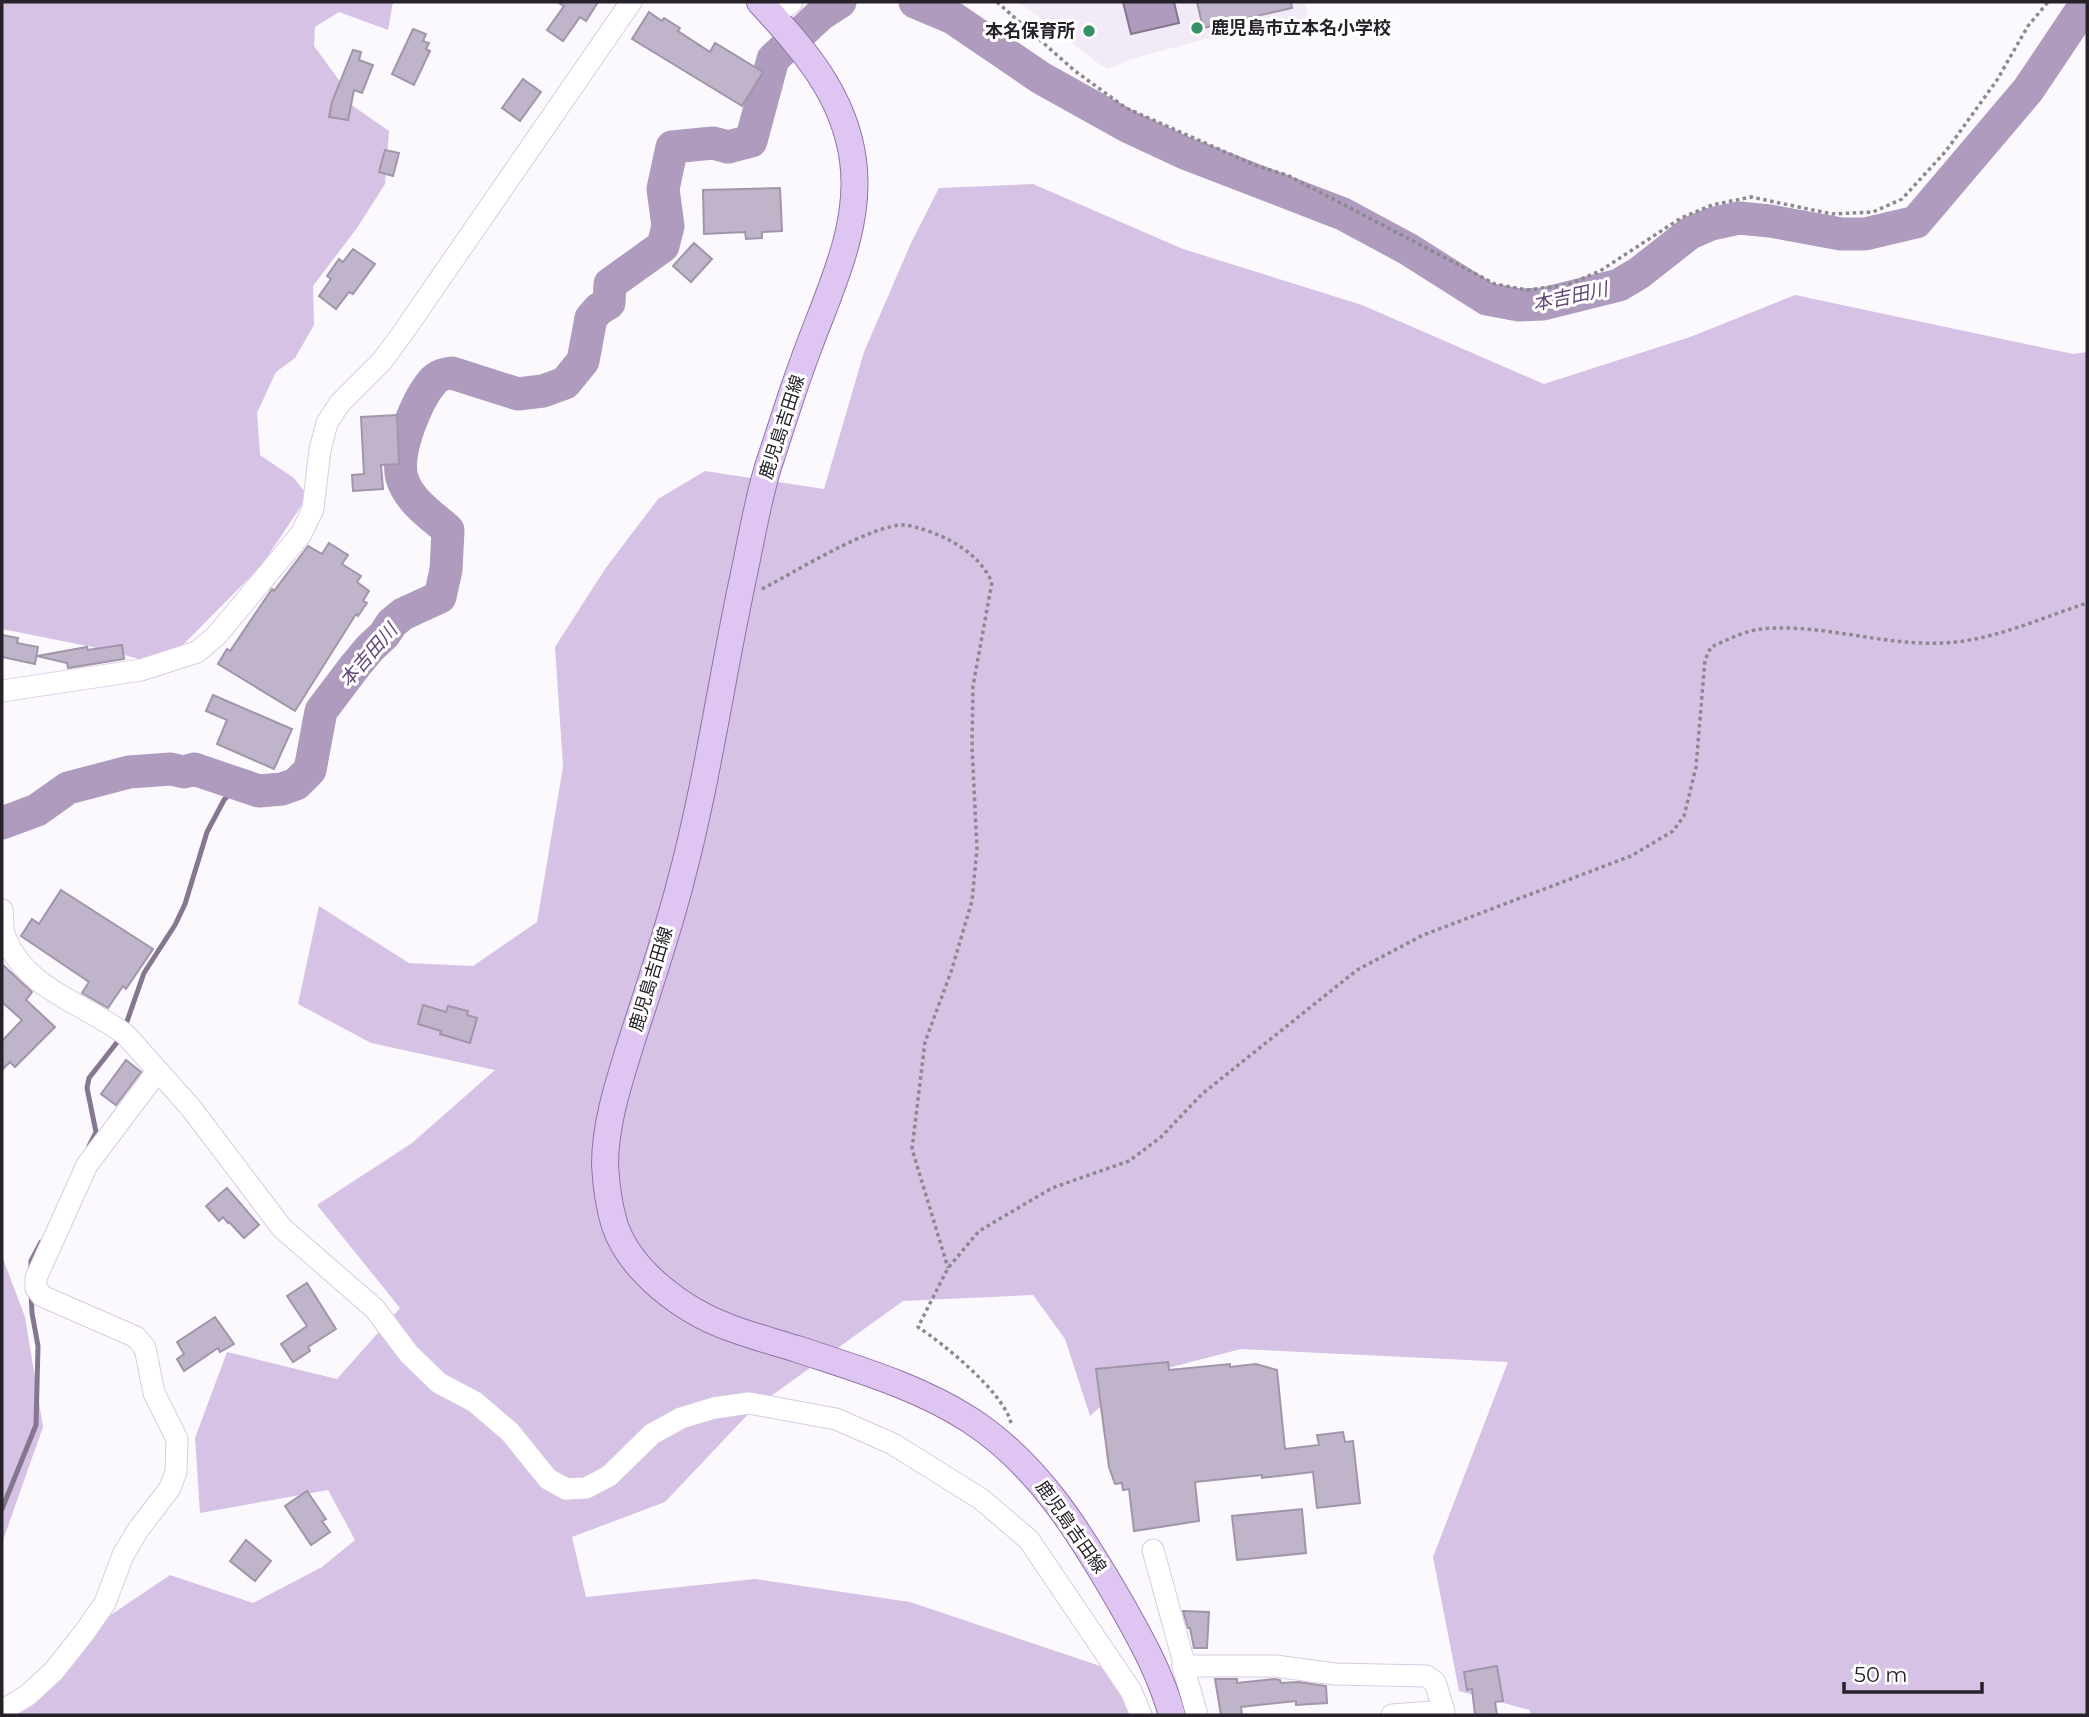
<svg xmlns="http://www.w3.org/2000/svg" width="2089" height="1717" font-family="Montserrat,'Noto Sans JP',sans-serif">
  <rect width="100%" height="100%" fill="#fcf9fe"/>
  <!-- built -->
  <path fill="#f2ebf7" d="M1019,2h286l3,16 -69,19 -33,2 -78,21 -19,9 -10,-5z"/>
  <!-- forest -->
  <g fill="#d6c2e5">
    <path d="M2,2h391l-5,28 -49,-18 -24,15 -1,19 25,34 14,26 36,25 -4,53 -28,44 -44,58 1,39 -19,33 -19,14 -19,41 3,42 34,23 10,13 -2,14 -41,61 -81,82 -41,11 -37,-10 -100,-20z"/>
    <path d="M1033,184l150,65 179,56 182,79 146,-47 105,-42 278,59 14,-2v1363h-557v-5l-71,-19 -26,-134 75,-195 -267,-13 -108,28 -43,39 -25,-77 -32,-44 -130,6 -150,108 -88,93 -93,35 14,60 169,-18 155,23 214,72 12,41h-1134l88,-86 80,-54 83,28 69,-36 33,-27 -27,-50 -128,23 -5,-75 32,-86 110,27 63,-71 -83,-103 95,-62 83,-73 -124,-27 -73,-39 21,-98 90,57 64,3 64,-44 26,-155 -8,-120 50,-78 53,-70 47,-28 119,18 40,-137 47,-109 28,-55z"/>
    <path d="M2,1256l23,61 18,110 -41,116z"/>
  </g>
  <!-- water -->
  <path fill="#ae9bbd" stroke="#867791" stroke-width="2" d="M1123,2h51l5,21 -48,11z"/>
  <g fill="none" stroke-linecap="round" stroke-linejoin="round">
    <!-- stream -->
    <g stroke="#867791" stroke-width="5">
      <path d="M125,1027l19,-54 31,-48 10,-21 22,-72 17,-32 13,-15"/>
      <path d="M89,1146l7,-14 -9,-44 2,-10 33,-42"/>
      <path d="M31,1269v-8l10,-19"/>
      <path d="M2,1509l34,-84 2,-79 -6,-33 -1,-21"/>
    </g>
    <!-- river -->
    <g stroke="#ae9bbd" stroke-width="33">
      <path d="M915,2l38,16 88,60 88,49 56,26 158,61 65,35 79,50 32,6 24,-1 76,-19 20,-12 51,-40 21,-9 28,-6 31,3 71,13h24l51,-12 112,-132 59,-88"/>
      <path d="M2,823l35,-13 31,-22 61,-16 42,-3 13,3 10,-3 65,22 23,-2 14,-5 14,-14 11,-59 34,-45 15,-18 14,-13 8,-12 11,-9 37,-17 6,-27 2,-40c-17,-15 -39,-29 -46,-52 -7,-25 14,-77 31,-97 6,-6 11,-7 19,-8l66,21 25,-3 22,-8 18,-22 8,-43 8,-9 10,-6 1,-19 53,-38 5,-20 -5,-37 9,-42 41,-4 15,4 23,-6 22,-82 47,-44 20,-13"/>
    </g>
  </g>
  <!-- building -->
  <g fill="#c0b4ca" stroke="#a095aa" stroke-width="2">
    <path d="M557,2h41l-12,19 -6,-4 -17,24 -16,-11 17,-24z"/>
    <path d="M1197,2h94l1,6 -89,20z"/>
    <path d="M649,12l13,9 2,-3 16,10 -2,3 32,21 5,-9 48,29 -21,34 -110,-67z"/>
    <path d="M413,29l13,5 -3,7 6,2 -3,6 4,2 -16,34 -22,-11z"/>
    <path d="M353,50l8,2 -2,8 14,5 -11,28 -8,-3 -6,30 -19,-3 3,-15z"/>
    <path d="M523,79l18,13 -21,29 -18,-13z"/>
    <path d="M385,150l14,3 -6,23 -14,-4z"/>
    <path d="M780,188l2,43 -20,1v6l-16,1 -1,-7 -41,2 -1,-44z"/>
    <path d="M694,243l18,16 -21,23 -18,-16z"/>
    <path d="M353,249l22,15 -22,30 -4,-2 -13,17 -17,-13 12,-17 -4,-3 12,-17 4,3z"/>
    <path d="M397,415l2,49 -18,1 2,24 -30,2 -1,-16 12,-1 -3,-57z"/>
    <path d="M329,543l19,12 -6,9 19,12 -4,6 12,9 -6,10 4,2 -9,13 -2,-2 -61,97 -77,-47 9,-15 3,2 42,-62 2,2 34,-45 14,8z"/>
    <path d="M2,635l16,3 -1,5 21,4 -3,17 -33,-7z"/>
    <path d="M122,645l2,14 -56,9 -1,-5 -30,-7 50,-9 1,3z"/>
    <path d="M213,695l79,34 -18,40 -57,-25 10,-24 -21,-9z"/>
    <path d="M61,890l92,59 -27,40 -3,-3 -15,22 -26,-15 7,-11 -68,-46 11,-17 7,5z"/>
    <path d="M2,964l30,28 -6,8 29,27 -40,40 -5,-5 -8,8v-29l20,-21 -20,-18z"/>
    <path d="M423,1005l23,7 2,-6 20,5 -1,4 10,3 -7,25 -30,-9 1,-3 -23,-7z"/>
    <path d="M126,1060l15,12 -25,33 -15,-11z"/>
    <path d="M227,1188l32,37 -15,13 -15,-16 -1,1 -5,-6 -4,4 -13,-15z"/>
    <path d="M307,1283l29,46 -28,18 2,4 -17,11 -12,-18 26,-18 -20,-30z"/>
    <path d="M215,1317l19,27 -14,8 -2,-4 -34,23 -7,-12 7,-5 -7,-12z"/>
    <path d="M1168,1362l1,8 61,-6v3l26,-3 21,6 8,79 34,-4 -2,-10 26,-3 2,10 8,-1 7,62 -43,5 -4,-36 -51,6v-3l-67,7 4,39 -65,10 -5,-42 -6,1 -1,-7 -7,1 -6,-17 -13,-98z"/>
    <path d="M307,1491l19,28 -4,2 8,11 -19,13 -26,-39z"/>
    <path d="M1302,1509l4,44 -69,7 -5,-44z"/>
    <path d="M246,1540l25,21 -16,20 -25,-20z"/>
    <path d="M1183,1611l26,1 -2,36h-13l-4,-20h-2z"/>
    <path d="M1497,1666l6,35 -8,1 2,13h-22l-3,-26 -5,1 -3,-18z"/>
    <path d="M1215,1679h22v4l38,-4 5,1 1,3 18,-1 27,4 1,17 -31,2v-4l-55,6 1,8h-21z"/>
  </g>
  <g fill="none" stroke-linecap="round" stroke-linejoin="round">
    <defs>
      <g id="minor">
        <path d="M773,16l19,-14"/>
        <path d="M2,691l139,-21 56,-18 19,-16 85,-102 12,-25 7,-59 7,-27 13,-20 42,-42 20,-27 229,-332"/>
        <path d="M2,910c1,8 0,19 3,27 21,53 79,66 121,98l65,73 91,120 93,81 34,45 30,29 36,19 35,30 38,47 18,10 20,-1 23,-12 43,-42 29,-16 33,-10 35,-5 87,16 57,25 88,55 48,41 102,151 10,24"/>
        <path d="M1153,1550l30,109v7"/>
        <path d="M2,1711l26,-16 26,-24 30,-38 21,-30 18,-48 15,-25 32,-42 6,-16 1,-33 -23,-46 -9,-45 -9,-11 -94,-41 -6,-8v-10l51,-113 70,-93"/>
        <path d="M1197,1715l-14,-49h92l60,8 91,2 9,6 9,29 -52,4"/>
      </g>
      <path id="major" d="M760,2c43,47 84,92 93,158 9,66 -23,129 -45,189 -15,39 -27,79 -40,118 -10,33 -16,68 -23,102 -23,105 -37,211 -65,315 -14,54 -32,106 -49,159 -12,39 -26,80 -26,122 1,19 4,42 10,61 16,46 69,85 113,101 23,9 47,15 69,22 60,20 120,37 173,71 68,44 110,113 150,182 21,37 41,73 52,113"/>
    </defs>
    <!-- minor casing -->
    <use href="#minor" stroke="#d8cbe2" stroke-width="23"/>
    <!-- major casing -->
    <use href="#major" stroke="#9073a6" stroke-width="28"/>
    <!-- path -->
    <g stroke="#8c888f" stroke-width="3.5" stroke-dasharray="3.5 3.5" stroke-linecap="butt">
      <path d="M997,2l78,69 51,37 131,58 30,9 208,109 32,6 40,-5 33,-14 81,-53 31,-13 39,-8 81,17 41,-2 29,-13 44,-48 51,-71 31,-54 20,-24"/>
      <path d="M762,589c31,-16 112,-66 143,-64 11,1 36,10 46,16 19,11 31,21 41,41l-19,104 -1,61 5,102 -5,52 -21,71 -26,70 -13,107 36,119"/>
      <path d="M1011,1423c-7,-30 -67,-79 -93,-96l30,-59 31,-37 73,-43 77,-27 32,-24 41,-43 155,-124 66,-35 208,-79 42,-25 11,-15 12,-49 9,-107 6,-13c16,-7 33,-16 50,-18 61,-6 121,17 182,14 49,-2 98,-25 144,-40"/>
    </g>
    <!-- minor -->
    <use href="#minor" stroke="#fff" stroke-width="21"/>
    <!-- major -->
    <use href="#major" stroke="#dfc5f2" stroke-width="26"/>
  </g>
  <!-- markers -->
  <g fill="#379167" stroke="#fff" stroke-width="2.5">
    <circle cx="1197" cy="28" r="7"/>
    <circle cx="1089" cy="31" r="7"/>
  </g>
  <g text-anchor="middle" stroke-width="6" stroke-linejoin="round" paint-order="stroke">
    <!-- poi labels -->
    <g font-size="18" font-weight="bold" fill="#27222a" stroke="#fff" text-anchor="start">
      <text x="1211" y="34">鹿児島市立本名小学校</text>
      <text x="1075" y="37" text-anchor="end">本名保育所</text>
    </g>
    <!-- street labels -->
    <g font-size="18" fill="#27222a" stroke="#fff">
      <text transform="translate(782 427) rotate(-72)" y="6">鹿児島吉田線</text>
      <text transform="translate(651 979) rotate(-73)" y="6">鹿児島吉田線</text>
      <text transform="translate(1071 1527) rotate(55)" y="6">鹿児島吉田線</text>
    </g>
    <!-- water labels -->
    <g font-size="19" font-style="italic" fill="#634776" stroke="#fff">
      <text transform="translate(1570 296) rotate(-12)" y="7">本吉田川</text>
      <text transform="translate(368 655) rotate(-49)" y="7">本吉田川</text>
    </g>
  </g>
  <!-- border -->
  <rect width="2089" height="1717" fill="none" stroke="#27222a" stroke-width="7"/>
  <!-- scale -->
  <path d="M1844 1682v10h138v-10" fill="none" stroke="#27222a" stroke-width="3.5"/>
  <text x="1854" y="1682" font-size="21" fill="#27222a" stroke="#ffffff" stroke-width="5" paint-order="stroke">50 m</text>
</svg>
